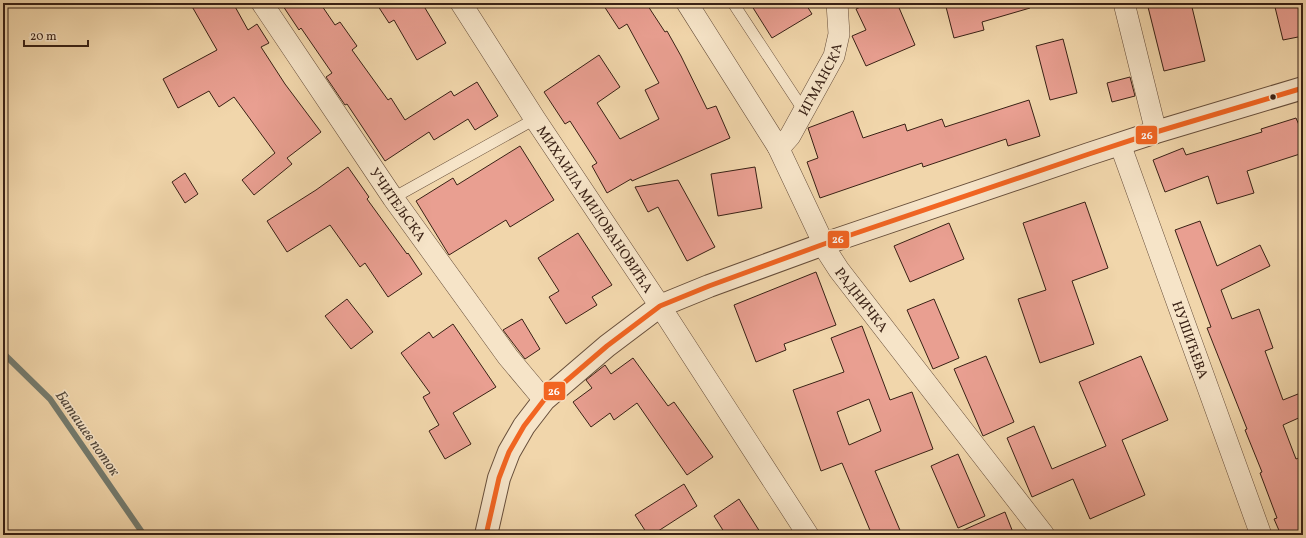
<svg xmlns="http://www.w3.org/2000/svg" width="1306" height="538" font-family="Vollkorn,serif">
  <rect width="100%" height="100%" fill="#f1d6ab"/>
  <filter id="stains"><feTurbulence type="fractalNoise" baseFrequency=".005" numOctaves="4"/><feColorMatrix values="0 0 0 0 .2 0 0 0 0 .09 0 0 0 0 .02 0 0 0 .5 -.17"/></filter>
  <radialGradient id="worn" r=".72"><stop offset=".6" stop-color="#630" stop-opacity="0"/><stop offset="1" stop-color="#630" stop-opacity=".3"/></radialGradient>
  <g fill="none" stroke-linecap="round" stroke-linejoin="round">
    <!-- stream -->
    <path stroke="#747c70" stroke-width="6" d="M3,353l47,46 94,136"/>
  </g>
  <!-- building -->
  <g fill="#e99f91" stroke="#392115" fill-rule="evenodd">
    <path d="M190,3h43l15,27 9,-6 12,19 -8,4 24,37 36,48 -34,26 5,6 -38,31 -12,-15 33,-27 -41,-56 -15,10 -10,-16 -31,17 -15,-29 54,-29z"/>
    <path d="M281,3h39l15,22 5,-3 17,24 -5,4 36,50 3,-2 14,22 46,-29 3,5 23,-14 21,34 -23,14 -7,-11 -34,21 -5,-8 -44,29 -38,-57 -2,1 -19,-28 6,-4 -31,-45 -2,2z"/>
    <path d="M376,3h46l24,40 -29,17 -23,-40 -5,3z"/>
    <path d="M602,3h44l19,29 2,-1 14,25 26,53 9,-3 14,32 -98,43 -1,-2 -24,14 -15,-27 5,-3 -27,-42 -5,3 -21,-32 55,-37 21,32 -23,16 23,36 39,-20 -14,-29 14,-7 -32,-59 -8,5z"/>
    <path d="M750,3h55l7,11 -40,24z"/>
    <path d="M870,3h27l18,42 -49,21 -14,-30 14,-6 -10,-21z"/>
    <path d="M945,3h85v5l-48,14 2,8 -30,8z"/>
    <path d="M1147,3h44l14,58 -41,10z"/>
    <path d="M1274,3h29v33l-20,4z"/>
    <path d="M1063,39l14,54 -27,7 -14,-54z"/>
    <path d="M1130,77l5,19 -23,6 -5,-19z"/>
    <path d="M1029,100l11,36 -32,10 -2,-7 -83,28 -1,-4 -102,35 -13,-36 11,-4 -10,-30 45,-17 10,27 42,-14 2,7 35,-12 3,8z"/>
    <path d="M1296,118l3,7 4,-1v29l-56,18 7,22 -37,11 -9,-28 -43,16 -12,-32 30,-12 3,7 76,-23 -1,-3z"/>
    <path d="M520,146l34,54 -44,27 -4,-7 -57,35 -33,-54 37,-23 4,7z"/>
    <path d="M348,167l21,30 -2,2 40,55 1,-1 14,21 -34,23 -23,-34 -5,4 -30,-42 -43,27 -20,-31 49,-31z"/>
    <path d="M755,167l7,41 -44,8 -7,-42z"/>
    <path d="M185,173l13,21 -13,9 -13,-21z"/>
    <path d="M678,180l37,67 -28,14 -29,-54 -10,5 -13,-25z"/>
    <path d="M1085,202l23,66 -36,13 22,63 -54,19 -22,-64 28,-9 -23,-67z"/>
    <path d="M1200,221l17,45 43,-21 10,21 -49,24 11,29 27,-10 14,39 -8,3 18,49 20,-8v24l-20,9 13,34 7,-3v79h-22l-7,-16 3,-1 -17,-45 2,-1 -17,-42 2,-1 -40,-101 4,-1 -36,-97z"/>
    <path d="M949,223l15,36 -54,23 -16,-36z"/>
    <path d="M578,233l34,52 -20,12 5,8 -31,19 -17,-27 10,-6 -21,-33z"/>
    <path d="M816,272l20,53 -52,19 2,6 -30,12 -22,-57z"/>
    <path d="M347,299l26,33 -22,17 -26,-33z"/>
    <path d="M934,299l25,59 -26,11 -26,-59z"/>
    <path d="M522,319l18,30 -15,10 -22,-29z"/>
    <path d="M453,324l43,63 -43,26 18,31 -26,15 -16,-28 10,-6 -16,-28 7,-4 -29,-40 28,-21 4,6z"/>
    <path d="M862,326l28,74 22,-8 21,57 -58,22 27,64h-30l-30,-72 -21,8 -28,-81 51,-18 -13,-34zM869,399l12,32 -32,14 -12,-33z"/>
    <path d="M986,356l28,66 -31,14 -29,-67z"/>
    <path d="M1141,356l27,64 -46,20 23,55 -55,24 -17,-40 -41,18 -25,-59 27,-12 18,43 54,-23 -27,-64z"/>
    <path d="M633,358l35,48 6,-4 39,55 -26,18 -50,-72 -23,17 -4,-7 -19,14 -18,-25 19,-14 -6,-8 14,-11 5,-4 6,9z"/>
    <path d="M958,454l27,62 -27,12 -27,-62z"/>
    <path d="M684,484l13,22 -45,29h-4l-13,-20z"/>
    <path d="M739,499l23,36h-36l-12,-19z"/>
    <path d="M1005,512l9,23h-62z"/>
  </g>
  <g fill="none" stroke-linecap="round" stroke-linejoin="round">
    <defs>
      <g id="service">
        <path d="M733,3l71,108"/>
        <path d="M393,198l142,-79"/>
      </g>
      <g id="minor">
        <path id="s1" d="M262,3l131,195 115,159 36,43"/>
        <path id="s2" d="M461,3l74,116 125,187 148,229"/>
        <path id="s3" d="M687,3l91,144 50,106 11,17 205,265"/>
        <path d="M1124,3l32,129"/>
        <path id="s4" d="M1120,144l141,391"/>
        <path id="s5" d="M778,147l4,-2 8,-9 44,-80 5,-22 -2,-31"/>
      </g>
      <path id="tertiary" d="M486,535l13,-57 10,-26 15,-26 20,-26 63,-54 53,-40 49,-20 115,-42 265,-90 67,-22 147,-44"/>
    </defs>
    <!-- service casing -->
    <use href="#service" stroke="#674e3a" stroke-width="12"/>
    <!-- minor casing -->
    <use href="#minor" stroke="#674e3a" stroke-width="22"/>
    <!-- tertiary casing -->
    <use href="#tertiary" stroke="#674e3a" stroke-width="24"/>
    <!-- service -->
    <use href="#service" stroke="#f6e4c8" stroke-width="11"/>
    <!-- minor -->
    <use href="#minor" stroke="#f6e4c8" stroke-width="21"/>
    <!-- tertiary -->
    <use href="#tertiary" stroke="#f6e4c8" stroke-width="22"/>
    <defs>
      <path id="bus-1" d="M486,535l13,-57 10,-26 15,-26 20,-26 63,-54 53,-40 49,-20 115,-42 265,-90 67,-22 147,-44"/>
    </defs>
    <!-- bus-1 casing -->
    <use href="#bus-1" stroke="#f6e4c8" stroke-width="8"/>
    <!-- bus-1 -->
    <use href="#bus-1" stroke="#f26522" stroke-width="5"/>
  </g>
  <!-- markers -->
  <circle fill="#392115" stroke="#f6e4c8" stroke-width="1.5" cx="1273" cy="97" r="3.5"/>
  <g text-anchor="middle" stroke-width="3" stroke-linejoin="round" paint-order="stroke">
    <!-- street labels -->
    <g font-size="14" fill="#392115" stroke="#f6e4c8">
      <text dy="5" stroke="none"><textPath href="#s5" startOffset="81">ИГМАНСКА</textPath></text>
      <text dy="5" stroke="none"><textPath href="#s1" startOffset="243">УЧИТЕЉСКА</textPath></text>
      <text dy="5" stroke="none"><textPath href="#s2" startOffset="246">МИХАИЛА МИЛОВАНОВИЋА</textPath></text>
      <text dy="5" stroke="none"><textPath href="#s3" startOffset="345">РАДНИЧКА</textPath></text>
      <text dy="5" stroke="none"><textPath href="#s4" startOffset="208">НУШИЋЕВА</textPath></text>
    </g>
    <!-- water labels -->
    <g font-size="15" font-style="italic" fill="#52473b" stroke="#f6e4c8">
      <text transform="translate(88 433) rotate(55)" y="5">Баташев поток</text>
    </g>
  </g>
  <g stroke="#f6e4c8" stroke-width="1.5">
    <rect x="1135" y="125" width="23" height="20" rx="4" fill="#f26522"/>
    <rect x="827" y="230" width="23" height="19" rx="4" fill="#f26522"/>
    <rect x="543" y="381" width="23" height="20" rx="4" fill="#f26522"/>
  </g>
  <g font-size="11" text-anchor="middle" font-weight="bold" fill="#fff">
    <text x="1147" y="139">26</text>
    <text x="838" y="243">26</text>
    <text x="554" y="395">26</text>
  </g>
  <!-- margin -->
  <rect width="1306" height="538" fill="none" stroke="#f1d6ab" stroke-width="16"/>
  <rect x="4" y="4" width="1298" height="530" fill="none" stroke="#392115" stroke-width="2"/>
  <rect x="8" y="8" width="1290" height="522" fill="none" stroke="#392115"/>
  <!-- scale -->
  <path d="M24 40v6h64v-6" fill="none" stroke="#392115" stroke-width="2"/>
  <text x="30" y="40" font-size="12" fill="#392115" stroke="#f6e4c8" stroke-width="3" paint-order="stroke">20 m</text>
  <rect width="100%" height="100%" filter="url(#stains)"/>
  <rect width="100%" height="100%" fill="url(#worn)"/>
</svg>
